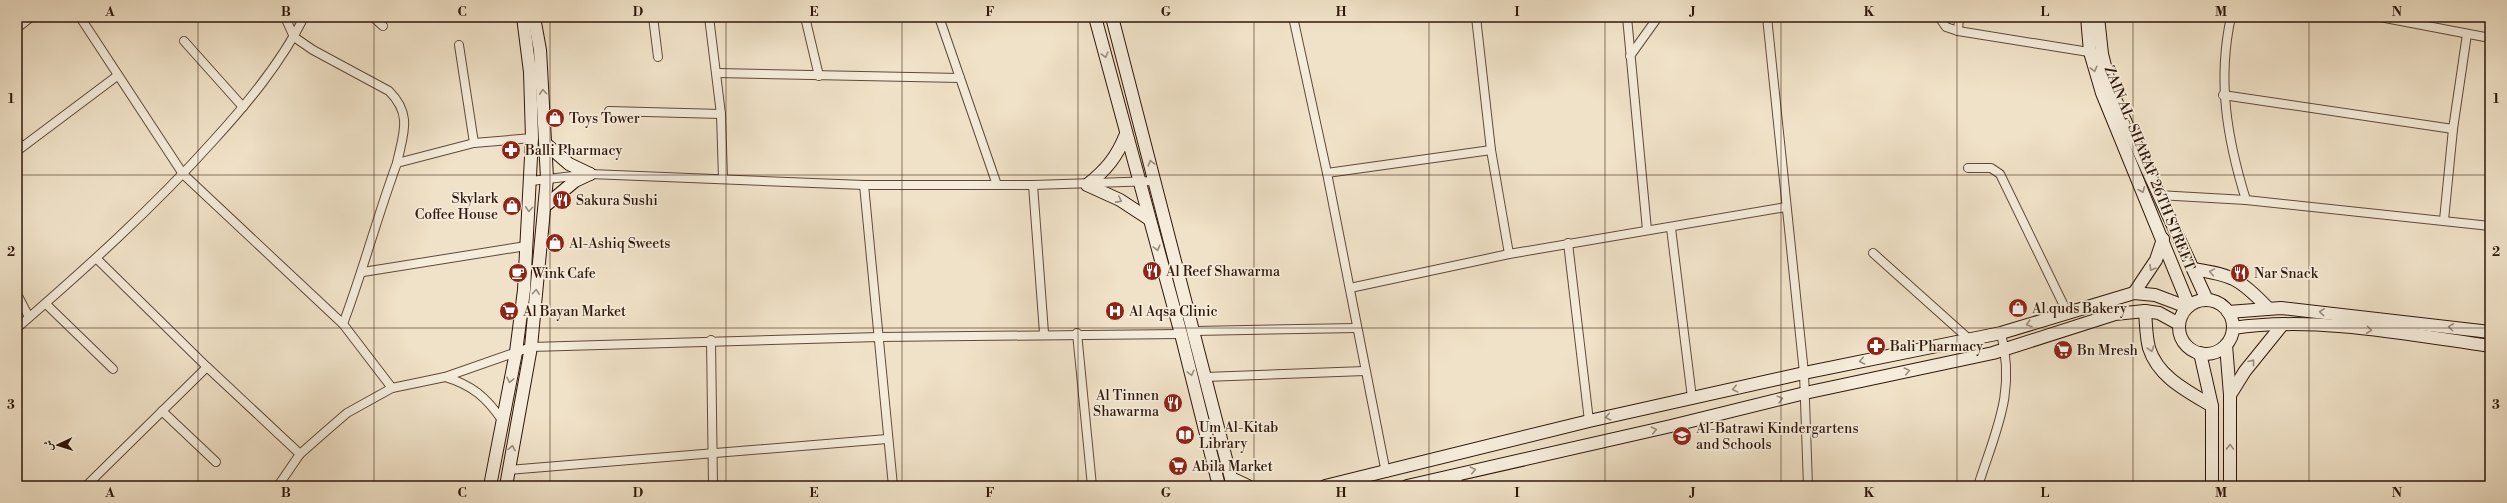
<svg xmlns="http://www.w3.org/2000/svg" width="2507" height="503" font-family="'Libre Bodoni',Amiri,serif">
  <rect width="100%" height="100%" fill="#f0e2c8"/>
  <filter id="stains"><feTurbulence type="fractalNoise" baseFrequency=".005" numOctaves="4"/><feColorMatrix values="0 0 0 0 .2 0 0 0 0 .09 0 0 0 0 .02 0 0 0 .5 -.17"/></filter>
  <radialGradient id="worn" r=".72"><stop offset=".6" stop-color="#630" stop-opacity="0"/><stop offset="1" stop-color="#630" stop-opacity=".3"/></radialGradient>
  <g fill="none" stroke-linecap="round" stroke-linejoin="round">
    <defs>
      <g id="street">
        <path d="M80,17l103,157 160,150"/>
        <path d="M285,17l9,20 19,13 76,41c24,24 14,43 8,72"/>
        <path d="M373,17l10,9"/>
        <path d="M653,17l5,40"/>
        <path d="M709,17l12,97 2,65"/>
        <path d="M805,17l14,59"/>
        <path d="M939,17l58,168"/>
        <path d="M1293,17l34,156 164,-23"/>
        <path d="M1476,17l15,133 18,104 277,-47"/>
        <path d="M1627,17l20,213"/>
        <path d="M1767,17l37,356 4,113"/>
        <path d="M1939,17l7,10 12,4 137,22"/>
        <path d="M2231,17c-14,63 -4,122 15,183"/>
        <path d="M2380,17l110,21"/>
        <path d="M17,28l14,-11"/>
        <path d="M1958,31l1,-14"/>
        <path d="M184,41l59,66"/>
        <path d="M459,45l15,98"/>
        <path d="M1630,56l28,-39"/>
        <path d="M717,73l243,5"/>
        <path d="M2223,95l230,34"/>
        <path d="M609,111l112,3"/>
        <path d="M17,140l5,7"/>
        <path d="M17,151l100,-75"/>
        <path d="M1968,168h23l9,6 67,138"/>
        <path d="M1327,173l59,300"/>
        <path d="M531,181l59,-7 274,11h169l122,-4"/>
        <path d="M864,185l29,301"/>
        <path d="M1033,185l11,148"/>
        <path d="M2158,195l88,5 244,26"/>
        <path d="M2444,220l9,-91 14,-95"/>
        <path d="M1671,228l21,170"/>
        <path d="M1568,243l21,178"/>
        <path d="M1873,253l96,86"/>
        <path d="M97,259l110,108 93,87"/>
        <path d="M363,272l163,-26"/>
        <path d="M1350,288l159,-34"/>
        <path d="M17,294l12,23"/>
        <path d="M46,304l67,65"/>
        <path d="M17,328c68,-59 135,-119 196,-187 34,-37 68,-78 91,-124"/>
        <path d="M1194,331l163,-3"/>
        <path d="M1077,333l15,153"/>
        <path d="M711,340l2,146"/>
        <path d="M445,377c27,8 41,20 57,43"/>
        <path d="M1205,377l160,-6"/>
        <path d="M392,388l-49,-64c20,-53 34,-107 54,-161l77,-20 58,-5"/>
        <path d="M162,411l54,51"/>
        <path d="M508,470l379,-31"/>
        <path d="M1455,474l5,12"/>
        <path d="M86,486l121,-119"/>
        <path d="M278,486l22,-32 25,-22 22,-19 45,-25 53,-11 86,-30 348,-10 302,-3"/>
        <path d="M1978,486c18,-57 38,-93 23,-153"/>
      </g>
      <g id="secondary">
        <path d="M1095,17l86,317 38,152"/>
        <path d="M1112,17l121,469"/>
        <path d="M2087,17l3,35 12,41 87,213"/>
        <path d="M2098,17l4,37 9,36 96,210"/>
        <path d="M1126,134c-9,23 -20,36 -39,51l33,15 29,19"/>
        <path d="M546,144l23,20 21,10"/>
        <path d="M545,206l30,-25 15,-7"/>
        <path d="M2193,269c39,6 46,9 74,38"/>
        <path d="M2134,293l22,-33 7,-21"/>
        <circle cx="2206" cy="327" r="27"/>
        <path d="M2145,311c1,12 1,26 4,37 9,29 38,43 63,58"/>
        <path d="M2228,312l53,-4 209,24"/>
        <path d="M2233,328c85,-12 173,6 257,18"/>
        <path d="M2226,345l4,50v91"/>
        <path d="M2200,353l12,53v80"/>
        <path d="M2230,395l15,-24 38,-47"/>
        <path d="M1231,478l17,8"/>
        <path d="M490,486l26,-134 8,-62 8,-152 -2,-66 -7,-55"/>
        <path d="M506,486l25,-139 16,-169 -7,-128 -6,-33"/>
        <path d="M1325,486l264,-65 215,-48 197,-40 133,-40 21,2 32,12"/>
        <path d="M1407,486l264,-60 134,-33 188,-40 122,-39 30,-3 14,2 20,11"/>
      </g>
    </defs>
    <!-- street casing -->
    <use href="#street" stroke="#5f4a3a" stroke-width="10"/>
    <!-- secondary casing -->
    <use href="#secondary" stroke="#2f170a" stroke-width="14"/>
    <!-- street -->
    <use href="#street" stroke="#f5ecdb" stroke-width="8"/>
    <!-- secondary -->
    <use href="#secondary" stroke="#f5ecdb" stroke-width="12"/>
  </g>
  <!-- one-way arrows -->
  <defs><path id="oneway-chevron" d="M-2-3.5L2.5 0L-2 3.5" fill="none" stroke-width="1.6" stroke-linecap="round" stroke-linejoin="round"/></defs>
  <g stroke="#9c8c7d">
    <use href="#oneway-chevron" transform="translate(1105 55) rotate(75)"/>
    <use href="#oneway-chevron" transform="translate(2094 69) rotate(76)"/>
    <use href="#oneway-chevron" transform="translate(543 92) rotate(-94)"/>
    <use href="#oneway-chevron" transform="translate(1151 163) rotate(-105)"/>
    <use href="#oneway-chevron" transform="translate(2142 190) rotate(67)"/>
    <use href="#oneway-chevron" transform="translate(1119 200) rotate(28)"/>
    <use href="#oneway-chevron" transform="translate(529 209) rotate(94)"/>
    <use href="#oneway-chevron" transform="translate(1157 248) rotate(75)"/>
    <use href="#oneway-chevron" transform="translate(2152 268) rotate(120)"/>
    <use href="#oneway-chevron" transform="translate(2212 272) rotate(-170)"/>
    <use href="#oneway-chevron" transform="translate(536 292) rotate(-85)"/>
    <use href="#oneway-chevron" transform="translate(2322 312) rotate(-175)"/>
    <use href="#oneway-chevron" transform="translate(2029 324) rotate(162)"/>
    <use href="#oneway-chevron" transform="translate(2451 327) rotate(-173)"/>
    <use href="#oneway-chevron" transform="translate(2369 330) rotate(7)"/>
    <use href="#oneway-chevron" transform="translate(2151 349) rotate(72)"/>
    <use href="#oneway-chevron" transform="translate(1862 361) rotate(168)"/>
    <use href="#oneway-chevron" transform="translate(2252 362) rotate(-52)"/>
    <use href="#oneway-chevron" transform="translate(1907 371) rotate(-12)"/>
    <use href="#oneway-chevron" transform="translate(1191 373) rotate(76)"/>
    <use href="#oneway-chevron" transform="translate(510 380) rotate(102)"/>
    <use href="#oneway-chevron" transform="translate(1735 389) rotate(167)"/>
    <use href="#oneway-chevron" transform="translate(1780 399) rotate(-15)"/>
    <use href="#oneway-chevron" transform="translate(1608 417) rotate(168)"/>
    <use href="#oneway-chevron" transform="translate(1654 430) rotate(-12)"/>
    <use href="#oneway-chevron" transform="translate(2230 447) rotate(-90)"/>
    <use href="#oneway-chevron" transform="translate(512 448) rotate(-79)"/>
    <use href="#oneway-chevron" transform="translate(1473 470) rotate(-12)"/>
  </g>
  <!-- grid -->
  <path fill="none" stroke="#2f170a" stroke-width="1" stroke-opacity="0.55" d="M198,17v469M374,17v469M550,17v469M726,17v469M902,17v469M1078,17v469M1254,17v469M1429,17v469M1605,17v469M1781,17v469M1957,17v469M2133,17v469M2309,17v469M17,175h2473M17,328h2473"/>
  <!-- icons -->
  <defs>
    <symbol id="shop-disc" viewBox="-11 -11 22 22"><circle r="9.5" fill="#8f2418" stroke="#f5ecdb"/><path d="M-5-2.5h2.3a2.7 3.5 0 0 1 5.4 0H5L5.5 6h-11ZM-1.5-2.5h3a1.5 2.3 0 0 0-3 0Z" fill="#fff"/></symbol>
    <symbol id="pharmacy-disc" viewBox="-11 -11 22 22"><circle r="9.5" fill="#8f2418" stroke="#f5ecdb"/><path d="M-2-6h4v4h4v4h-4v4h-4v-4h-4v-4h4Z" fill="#fff"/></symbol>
    <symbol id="restaurant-disc" viewBox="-11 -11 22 22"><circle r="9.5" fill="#8f2418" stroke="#f5ecdb"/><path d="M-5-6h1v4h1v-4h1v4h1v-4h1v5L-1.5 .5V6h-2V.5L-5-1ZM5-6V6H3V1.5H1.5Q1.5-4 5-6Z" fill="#fff"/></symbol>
    <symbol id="cafe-disc" viewBox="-11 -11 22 22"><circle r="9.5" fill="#8f2418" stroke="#f5ecdb"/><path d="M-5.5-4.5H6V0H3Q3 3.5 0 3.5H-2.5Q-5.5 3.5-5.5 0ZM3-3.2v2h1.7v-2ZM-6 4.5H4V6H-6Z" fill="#fff"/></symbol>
    <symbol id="supermarket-disc" viewBox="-11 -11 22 22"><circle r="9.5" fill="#8f2418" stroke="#f5ecdb"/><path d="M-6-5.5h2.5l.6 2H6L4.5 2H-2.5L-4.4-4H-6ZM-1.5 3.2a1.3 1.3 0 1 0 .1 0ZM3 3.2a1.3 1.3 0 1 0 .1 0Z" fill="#fff"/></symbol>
    <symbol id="hospital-disc" viewBox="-11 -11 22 22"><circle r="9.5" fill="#8f2418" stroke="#f5ecdb"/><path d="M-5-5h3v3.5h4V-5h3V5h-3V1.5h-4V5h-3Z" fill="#fff"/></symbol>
    <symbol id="library-disc" viewBox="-11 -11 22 22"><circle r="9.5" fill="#8f2418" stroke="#f5ecdb"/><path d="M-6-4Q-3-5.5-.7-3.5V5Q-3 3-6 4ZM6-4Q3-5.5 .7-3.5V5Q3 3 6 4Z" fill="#fff"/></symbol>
    <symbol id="school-disc" viewBox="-11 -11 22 22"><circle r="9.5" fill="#8f2418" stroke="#f5ecdb"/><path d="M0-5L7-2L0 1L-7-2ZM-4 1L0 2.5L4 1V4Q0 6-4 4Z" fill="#fff"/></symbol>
  </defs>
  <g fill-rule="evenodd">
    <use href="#shop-disc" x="544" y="107" width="22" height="22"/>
    <use href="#pharmacy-disc" x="500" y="139" width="22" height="22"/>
    <use href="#restaurant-disc" x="551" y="189" width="22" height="22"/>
    <use href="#shop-disc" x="501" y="195" width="22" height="22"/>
    <use href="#shop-disc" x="544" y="232" width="22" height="22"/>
    <use href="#restaurant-disc" x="1141" y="260" width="22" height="22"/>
    <use href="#cafe-disc" x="507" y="262" width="22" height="22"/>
    <use href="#restaurant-disc" x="2229" y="262" width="22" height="22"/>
    <use href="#shop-disc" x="2007" y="297" width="22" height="22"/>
    <use href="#supermarket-disc" x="498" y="300" width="22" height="22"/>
    <use href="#hospital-disc" x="1104" y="300" width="22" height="22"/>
    <use href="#pharmacy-disc" x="1865" y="335" width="22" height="22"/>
    <use href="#supermarket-disc" x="2052" y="339" width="22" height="22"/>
    <use href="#restaurant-disc" x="1162" y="392" width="22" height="22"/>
    <use href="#library-disc" x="1174" y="424" width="22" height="22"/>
    <use href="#school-disc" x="1671" y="425" width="22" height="22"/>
    <use href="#supermarket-disc" x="1167" y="455" width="22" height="22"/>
  </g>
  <g text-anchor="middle" stroke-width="3.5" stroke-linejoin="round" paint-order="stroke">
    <!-- poi labels -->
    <g font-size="14" fill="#2f170a" stroke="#f5ecdb" text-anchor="start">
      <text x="569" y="123">Toys Tower</text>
      <text x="525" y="155">Balli Pharmacy</text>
      <text x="498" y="203" text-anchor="end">Skylark<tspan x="498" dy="16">Coffee House</tspan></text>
      <text x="576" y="205">Sakura Sushi</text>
      <text x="569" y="248">Al-Ashiq Sweets</text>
      <text x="1166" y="276">Al Reef Shawarma</text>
      <text x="532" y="278">Wink Cafe</text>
      <text x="2254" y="278">Nar Snack</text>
      <text x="2032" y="313">Al quds Bakery</text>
      <text x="523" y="316">Al Bayan Market</text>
      <text x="1129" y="316">Al Aqsa Clinic</text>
      <text x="1890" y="351">Bali Pharmacy</text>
      <text x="2077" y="355">Bn Mresh</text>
      <text x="1159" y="400" text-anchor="end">Al Tinnen<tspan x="1159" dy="16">Shawarma</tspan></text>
      <text x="1199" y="432">Um Al-Kitab<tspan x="1199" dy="16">Library</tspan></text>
      <text x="1696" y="433">Al-Batrawi Kindergartens<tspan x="1696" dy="16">and Schools</tspan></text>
      <text x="1192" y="471">Abila Market</text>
    </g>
    <!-- street labels -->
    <g font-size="14" fill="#2f170a" stroke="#f5ecdb">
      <text transform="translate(2150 168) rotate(68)" y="5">ZAIN AL-SHARAF 26TH STREET</text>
    </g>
  </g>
  <!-- margin -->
  <rect width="2507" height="503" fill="none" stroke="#f0e2c8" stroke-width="44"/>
  <!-- north arrow -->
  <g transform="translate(58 445) rotate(266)" stroke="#f5ecdb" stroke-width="3" paint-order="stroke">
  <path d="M0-3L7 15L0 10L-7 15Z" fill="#2f170a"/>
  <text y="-6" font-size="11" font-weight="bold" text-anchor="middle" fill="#2f170a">ش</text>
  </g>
  <rect x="22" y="22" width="2463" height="459" fill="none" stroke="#2f170a" stroke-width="1.5"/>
  <g font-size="13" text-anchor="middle" font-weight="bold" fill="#2f170a">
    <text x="110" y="16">A</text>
    <text x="286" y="16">B</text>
    <text x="462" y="16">C</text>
    <text x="638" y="16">D</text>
    <text x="814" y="16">E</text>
    <text x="990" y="16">F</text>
    <text x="1166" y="16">G</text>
    <text x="1341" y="16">H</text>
    <text x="1517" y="16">I</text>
    <text x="1693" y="16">J</text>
    <text x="1869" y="16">K</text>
    <text x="2045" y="16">L</text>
    <text x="2221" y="16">M</text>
    <text x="2397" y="16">N</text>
    <text x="11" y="103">1</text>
    <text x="2496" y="103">1</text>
    <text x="11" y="256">2</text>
    <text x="2496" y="256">2</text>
    <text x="11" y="409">3</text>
    <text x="2496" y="409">3</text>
    <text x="110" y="497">A</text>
    <text x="286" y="497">B</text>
    <text x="462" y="497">C</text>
    <text x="638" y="497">D</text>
    <text x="814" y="497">E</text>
    <text x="990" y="497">F</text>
    <text x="1166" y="497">G</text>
    <text x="1341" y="497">H</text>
    <text x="1517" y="497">I</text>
    <text x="1693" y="497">J</text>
    <text x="1869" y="497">K</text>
    <text x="2045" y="497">L</text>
    <text x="2221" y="497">M</text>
    <text x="2397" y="497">N</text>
  </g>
  <rect width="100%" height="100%" filter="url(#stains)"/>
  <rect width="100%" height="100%" fill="url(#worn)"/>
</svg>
